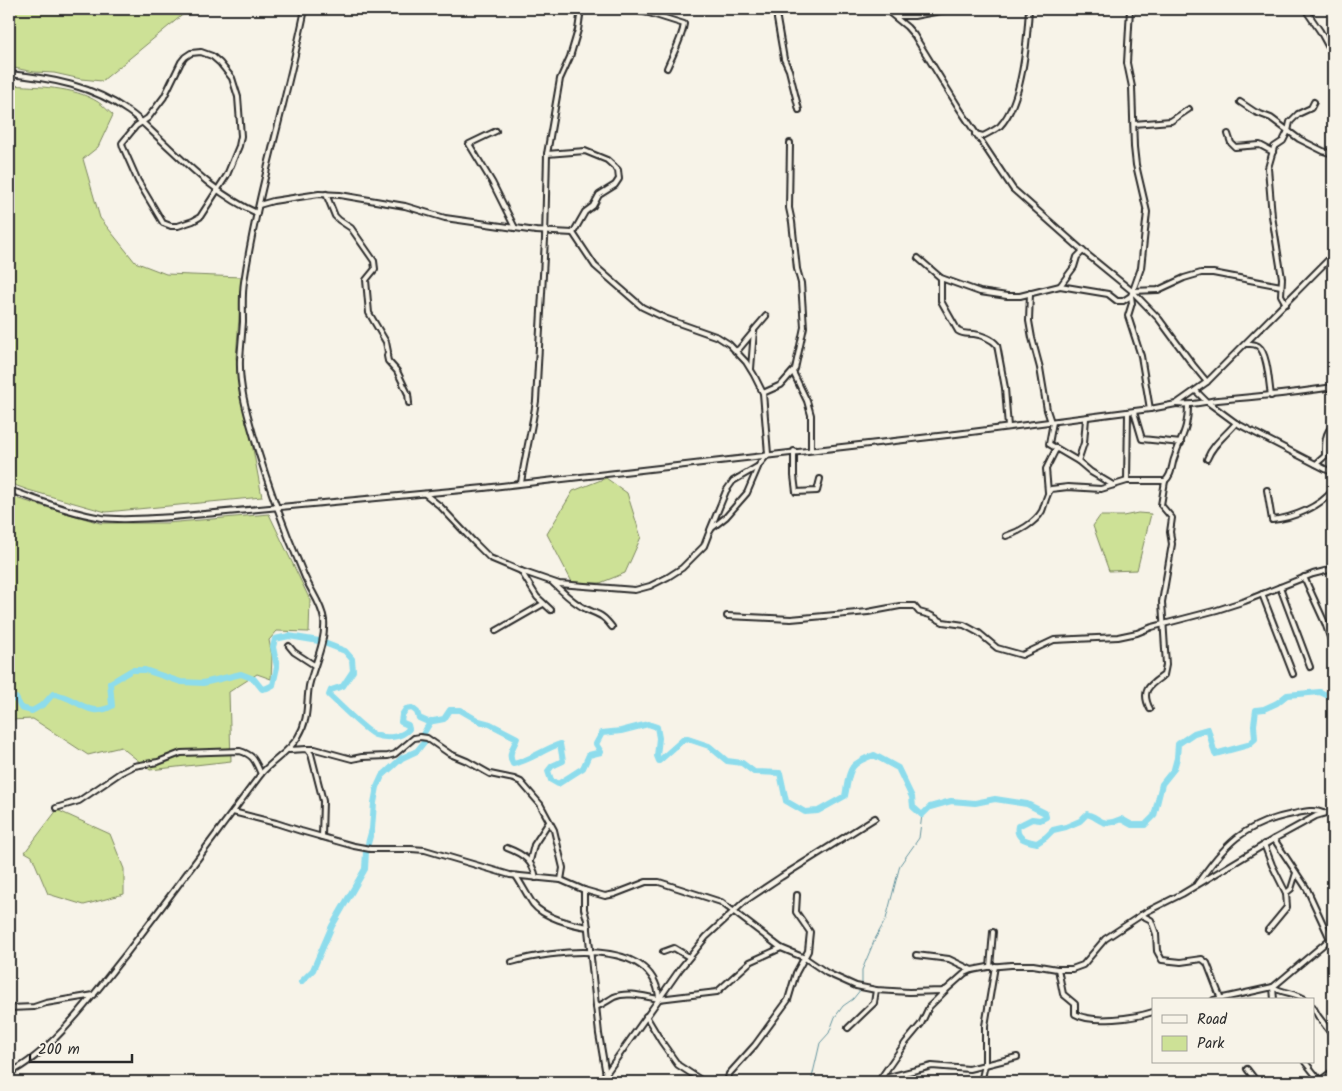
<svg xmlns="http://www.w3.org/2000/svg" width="1342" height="1091" font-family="Kalam,sans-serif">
  <rect width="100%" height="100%" fill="#f7f3e8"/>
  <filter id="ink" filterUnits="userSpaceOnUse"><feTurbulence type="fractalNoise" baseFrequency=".02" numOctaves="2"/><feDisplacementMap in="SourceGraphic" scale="10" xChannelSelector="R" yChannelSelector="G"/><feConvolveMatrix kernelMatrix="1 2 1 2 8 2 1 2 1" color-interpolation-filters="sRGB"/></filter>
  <g filter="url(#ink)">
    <!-- green -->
    <g fill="#cde196" stroke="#7c8660">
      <path d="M9,9h165l12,3 -84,69 -21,-2 -27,-6 -20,-1 -25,-5z"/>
      <path d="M9,85c28,2 64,1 89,17 5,3 10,9 15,13l-15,32 -15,12 17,59 35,44 31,12 76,3 -6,81 26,139 -156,15 -78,-22 -19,-7z"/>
      <path d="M606,478l21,15 14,44 -16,36 -25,10 -28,-1 -25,-48 26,-43z"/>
      <path d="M9,496l91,27h67l102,-9 41,86 -1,32 -32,-1 -8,9 3,16 -1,23 -14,-5 -28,18 2,69 -81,9 -29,-23 -33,8 -55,-36 -24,1z"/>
      <path d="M1138,513l13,1 -14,56 -28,1 -16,-45 7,-10h23z"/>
      <path d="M57,810l53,24 14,35v25l-40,11 -36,-11 -16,-38 -7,-4z"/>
    </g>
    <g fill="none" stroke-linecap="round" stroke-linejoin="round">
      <!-- stream -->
      <g stroke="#66959f" stroke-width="1">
        <path d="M862,985v-15l13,-31 11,-20 14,-54 19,-27 3,-23"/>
        <path d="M811,1082l9,-39 9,-10 6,-16 8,-11 10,-7 8,-10"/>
      </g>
      <!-- river -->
      <g stroke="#8ddcec" stroke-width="6">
        <path d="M9,701l7,-3 5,10 11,3 12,-7 9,-10c22,1 35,26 59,12l-2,-23 22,-13h13l36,12 22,1 38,-9 13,5 8,10 5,-1 6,-3 4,-18 -4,-20 2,-8 14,-3 30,5 26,10 7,8 1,12 -10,15 -12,4 -2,5c9,8 36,36 46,40 11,4 26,3 34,-6l-1,-4 -7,-3 1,-7 4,-6 6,-1 5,4 2,6 9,4 16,-3 6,-9h10l19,11 11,3 27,14c-3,9 -10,16 -4,26 16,-3 31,-15 47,-20l3,17 -11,5 -4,5 3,9 7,4 25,-16 6,-13 12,-3 -5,-8 6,-11 19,-2 27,-7 9,3 2,11 -2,18 2,5 26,-23 24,8 18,15 15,2 12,9 26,1 6,28 19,11 13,-1 27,-15c5,-25 2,-32 29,-41l24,13 14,29 1,10 9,8 8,-8 21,-6 24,2 20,-4 32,5 18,9 1,4 -6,3 -8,-1 -14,7c-3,13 9,15 19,17l9,-6 7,-7 13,-3 14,-6 7,-7c16,5 13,14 34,5l11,6h13l9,-9 8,-32 12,-15 3,-11 1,-14 16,-11 14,-4 7,25 33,-9 7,-6 -1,-14 2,-15 8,-1 13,-6 10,-8 33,-3 13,6"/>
        <path d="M301,982l12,-12 19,-44 33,-57 1,-18 6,-22 2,-26 3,-16 5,-11 20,-18 15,-7 8,-10 -3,-5 9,-15"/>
      </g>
      <defs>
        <g id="minor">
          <path d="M627,9l22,4 35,11c-2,15 -11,30 -17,44"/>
          <path d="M777,9v10l7,40 5,11 10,40"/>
          <path d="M885,9l22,18 7,8 45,73 54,81 70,62 49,40 27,28 34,46 14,17"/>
          <path d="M1305,9l15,22 13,24"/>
          <path d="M896,17l4,-1h14l37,-7"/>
          <path d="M201,52l11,4 8,7 12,15 6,19 3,39 -2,10 -12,29 -27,42 -7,4 -15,5h-7l-8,-3 -25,-42 -15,-34 -1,-4 14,-17 12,-8 16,-21 17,-35 4,-5 6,-4z"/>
          <path d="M9,74c42,4 84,12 119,37 12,8 21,18 32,28 30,28 58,57 97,74"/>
          <path d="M1240,102l15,10 16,6 28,21 24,12 10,3"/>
          <path d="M1134,124l37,-3 18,-12"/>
          <path d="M496,131l-27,13 23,38 23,46"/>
          <path d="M975,134l8,2c6,-3 12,-6 17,-10 23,-25 27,-85 29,-117"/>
          <path d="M1228,134l3,9 4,4 25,-2 13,7"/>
          <path d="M547,154l38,-3 22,9 11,10 1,9 -4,6 -16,10 -6,11 -8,6 -12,21"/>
          <path d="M326,194l9,22 4,4 12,8 23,33 1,8 -9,11 3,33 17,29 2,10 -1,4 1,5 9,10 11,23 1,9"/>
          <path d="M259,205l14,-4 46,-7 21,1 65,11 40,12 91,13 37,2 22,33 47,41 25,12 51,18 11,7 17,18 8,13 9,18 5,61 -9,11 -12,28 -21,24 -14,11 -3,5 -5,13 -22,22 -14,9 -18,9 -15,4 -76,-6 -38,-13 -31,-13 -17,-17 -33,-35 -15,-12"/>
          <path d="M918,258l23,20v23l17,30c6,4 10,2 16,3 8,1 18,5 23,11l8,43 3,39"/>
          <path d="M941,278l39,14 27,4h13l40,-10 14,-19 3,-10 6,-6"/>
          <path d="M1060,286l48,8 9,7h6l8,-5 10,-28 6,-56 -11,-47 -2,-18 -2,-60 -5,-24 3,-54"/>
          <path d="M1132,291l26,-1 26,-12 17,-5h12l68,13"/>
          <path d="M1030,293l-1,28 3,17 8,30 7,42 4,12"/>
          <path d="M1131,296l1,7 -4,13 13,40 9,53"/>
          <path d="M1286,304l-5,-9 1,-17 -10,-62 -4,-48 6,-21 9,-6 5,-10 2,-9 8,-8 13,-6 3,-6"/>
          <path d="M1246,344c4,0 8,-1 12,2 10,7 11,38 13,50"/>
          <path d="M735,351l4,-2 15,-18"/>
          <path d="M751,369l3,-39 12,-14"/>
          <path d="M793,372l14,29 4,14v35"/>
          <path d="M1196,391l10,10 30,22 97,50"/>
          <path d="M763,393l18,-8 14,-16 9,-42 -3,-44 -4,-14 -5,-47 -3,-14 1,-65"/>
          <path d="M1176,404c16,2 26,-2 42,-4 38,-3 77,-7 115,-13"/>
          <path d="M1134,412l8,27 39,4"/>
          <path d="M1086,418l-2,25 -6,18 13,11 22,13"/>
          <path d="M1053,422l-4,22 29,17"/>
          <path d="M794,451v25l2,16 21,-1 3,-12"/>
          <path d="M1207,459c6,-15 19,-24 29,-36"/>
          <path d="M1316,464l9,-8c0,-10 -1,-23 8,-30"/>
          <path d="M1127,481l1,-68"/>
          <path d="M1165,481c8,-7 6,-16 10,-25 7,-21 13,-27 13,-50"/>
          <path d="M521,483c4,-28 11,-54 15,-82l9,-162 2,-85 13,-75 10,-22 8,-27 3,-21"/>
          <path d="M9,490c30,10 61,23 93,28 23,3 47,0 70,-1l312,-29 472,-54 194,-25 26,-5 31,-22 126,-127"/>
          <path d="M1267,490l5,30c21,-2 48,-13 61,-30"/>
          <path d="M1048,492l-2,-23 10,-20"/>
          <path d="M710,530l16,-39 7,-10 24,-14"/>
          <path d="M1006,536c13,-4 29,-13 36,-25 3,-7 4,-16 9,-22l17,-2 33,2 26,-8h38l-4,24 11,13 -2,14 2,12 -10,58 4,63 -2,10c-14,10 -24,15 -14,34"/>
          <path d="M521,571l16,26 14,13"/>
          <path d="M1304,577l21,46 8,23"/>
          <path d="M553,583c10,9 20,20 33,26 13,6 16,5 26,18"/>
          <path d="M1280,587l30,80"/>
          <path d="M1262,594l31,80"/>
          <path d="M727,616l64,3 77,-7 32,-6h14l5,6 11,3 13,7 21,3 15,8 18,15 25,7 32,-15 64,-3 19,-4 15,-6 65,-17 28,-9 68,-27 20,-5"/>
          <path d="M496,631l47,-27"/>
          <path d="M289,646l5,6 20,13"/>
          <path d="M307,749h8l37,10 10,-2 26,-1 7,-2 19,-16 6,-1 7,1 23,16 17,7 23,13 24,5 7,3 19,22 14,26 9,38 -2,12"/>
          <path d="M289,750l18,-1 4,5 12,47 -1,36"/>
          <path d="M56,808l23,-7 41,-28 14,-7 24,-4 23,-9 59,-2c14,4 15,10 21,23"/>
          <path d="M233,812l43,11 25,8 53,15 16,3h41l14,1 85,25 51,5 23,10 21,6 10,-2 31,-12h13l62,20 60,46"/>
          <path d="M1264,844l8,21 14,28"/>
          <path d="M507,848c16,6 26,13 29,30"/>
          <path d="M530,861l4,-16 15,-23"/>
          <path d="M516,876c6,9 11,19 17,28 10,13 39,21 55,23"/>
          <path d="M1197,884c29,-40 45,-60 96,-70 10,-2 21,-5 30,-1"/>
          <path d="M584,890v19l3,11 12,114 7,41"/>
          <path d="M1141,915l10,5 5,14 1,17 5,9 19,2 21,-3 5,4 14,36"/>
          <path d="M1268,930l19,-23 -1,-14 5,-4 5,-16"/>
          <path d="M663,952l11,-4 15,9"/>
          <path d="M916,955l33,4 23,11"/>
          <path d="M512,962c39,-11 140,-26 147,35"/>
          <path d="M990,967l3,-35"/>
          <path d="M1058,969l5,25 12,10v10c17,10 60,4 78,-2"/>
          <path d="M1273,987c10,7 23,5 33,13"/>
          <path d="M1273,987l1,13"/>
          <path d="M659,999l21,-30 26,-32 39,-36 36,-24 94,-59"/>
          <path d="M1214,1000l59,-13 57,-48 -23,-50 -33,-50"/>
          <path d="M596,1007c8,-3 11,-6 18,-10 13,-6 32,0 45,2"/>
          <path d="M1313,1007l5,9 15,20"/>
          <path d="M9,1008l25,-1 12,-4 48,-8"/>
          <path d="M646,1016l15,25 17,24 26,17"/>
          <path d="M848,1028l26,-25 2,-13"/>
          <path d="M1305,1062l12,15 1,5"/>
          <path d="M1247,1069l10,13"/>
          <path d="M9,1073c43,-20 87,-82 117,-119 46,-60 90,-120 135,-180 12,-14 28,-22 37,-37 11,-18 8,-31 11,-51 5,-22 17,-43 15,-66 -2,-16 -14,-30 -20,-45 -20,-46 -37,-92 -51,-141 -7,-24 -14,-49 -13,-75 1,-12 2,-24 3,-37 0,-13 -1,-27 1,-40 14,-93 43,-182 61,-273"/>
          <path d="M881,1079l51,-13 37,3 48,-12"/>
          <path d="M575,1080l21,2"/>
          <path d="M600,1082l59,-83 58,-7 33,-30 31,-14 24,10 22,15 29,13 20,4 33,2 33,-1 5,-2 18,-16 7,-3 16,-3 23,-2h22l24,4h15l11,-4 22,-26 41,-27 36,-18 92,-55 42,-23 17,-5"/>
          <path d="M727,1082l2,-8 26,-29 33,-45 8,-27 12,-22 2,-19 -14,-20 1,-17"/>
          <path d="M878,1082l28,-40 15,-18 8,-17 17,-17"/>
          <path d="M981,1082l4,-17v-39l10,-60"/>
          <path d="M1318,1082l15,-11"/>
        </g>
      </defs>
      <!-- minor casing -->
      <use href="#minor" stroke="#2b2b2b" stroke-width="8"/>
      <!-- minor -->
      <use href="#minor" stroke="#f7f3e8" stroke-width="4"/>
    </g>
  </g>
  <!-- margin -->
  <rect width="1342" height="1091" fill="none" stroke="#f7f3e8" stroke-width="30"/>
  <rect x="15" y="15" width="1312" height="1061" fill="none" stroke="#2b2b2b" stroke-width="2" filter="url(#ink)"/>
  <!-- legend -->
  <rect x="1152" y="998" width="162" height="65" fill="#f7f3e8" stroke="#a5a39c"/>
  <rect x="1162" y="1015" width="25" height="8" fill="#f7f3e8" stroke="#a5a39c"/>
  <text x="1197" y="1024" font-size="15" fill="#2b2b2b">Road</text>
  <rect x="1162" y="1036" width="25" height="15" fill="#cde196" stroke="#a5a39c"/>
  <text x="1197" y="1048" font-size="15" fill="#2b2b2b">Park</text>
  <!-- scale -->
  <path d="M30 1054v8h102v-8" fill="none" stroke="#2b2b2b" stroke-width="2.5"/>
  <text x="38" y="1054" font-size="15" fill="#2b2b2b" stroke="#f7f3e8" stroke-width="4" paint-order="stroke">200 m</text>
</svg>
